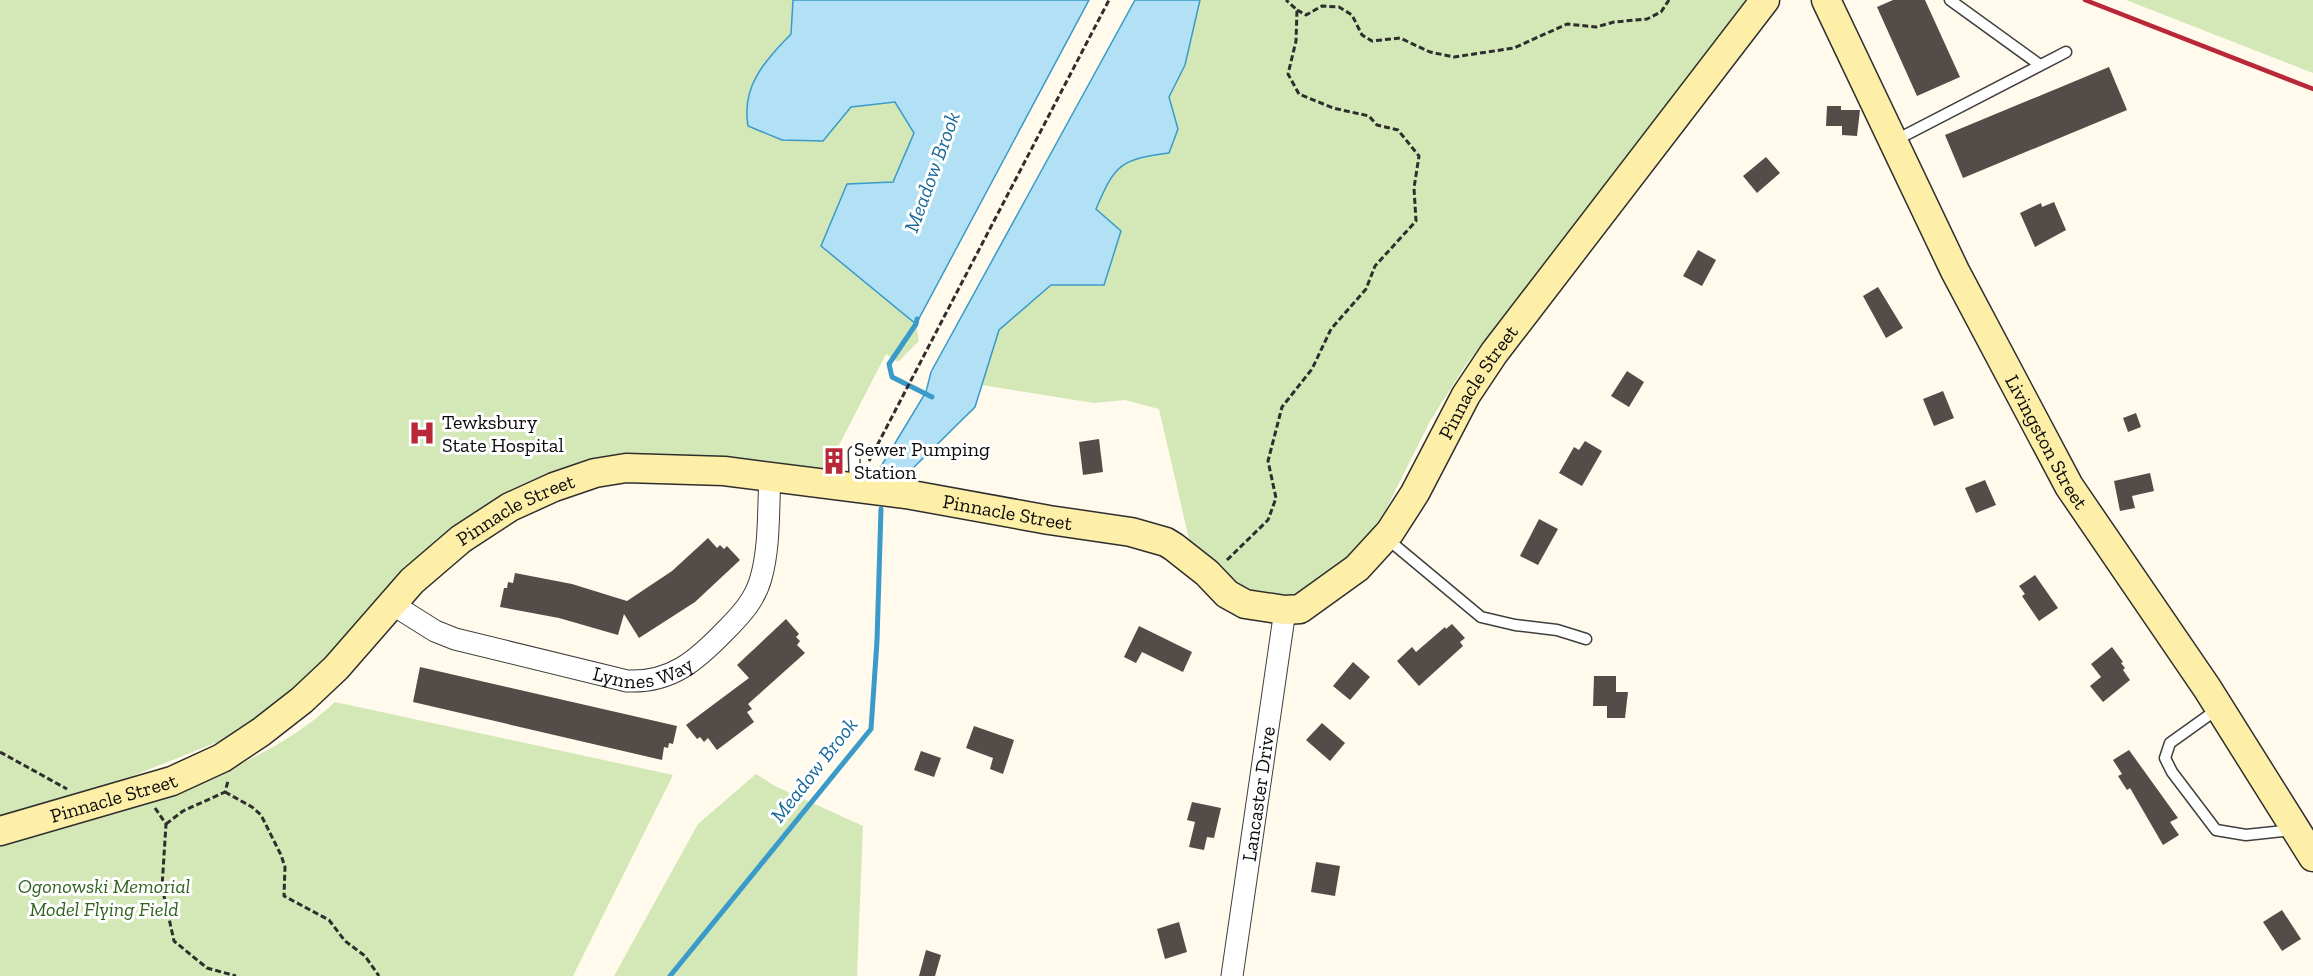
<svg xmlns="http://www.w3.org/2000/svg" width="2313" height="976" font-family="'Zilla Slab',serif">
  <rect width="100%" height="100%" fill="#fffaeb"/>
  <!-- green -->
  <g fill="#d3e8b6">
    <path d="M0,0h1089l-173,324 3,17 -21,21 -12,-8 -65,126 -254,-11 -254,211 -83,57 -115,46 -115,34z"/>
    <path d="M1135,0h613l-283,366 -35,55 -46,92 -22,31 -12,15 -53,35c-44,11 -71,-19 -105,-42l-33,-143 -34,-9 -31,3 -137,-22z"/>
    <path d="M2126,0h187v73z"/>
    <path d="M335,702l338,73 -100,201h-573v-134c110,-32 251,-61 335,-140z"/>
    <path d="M756,774l19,12 88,40 -6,150h-243l84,-152z"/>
  </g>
  <!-- water -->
  <g fill="#b2e0f4" stroke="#3a9aca" stroke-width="1.5">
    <path d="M793,0h296l-173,324 -95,-78 26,-62 46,-2 21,-49 -19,-31 -44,5 -28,34 -41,-1 -34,-14c-7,-40 17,-65 43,-92z"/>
    <path d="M1135,0h65l-15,65 -16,32 9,32 -9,24c-48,6 -54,11 -73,56l25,22 -17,54h-53l-52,45 -24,77 -75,74 -26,-3 52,-86 5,-20z"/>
  </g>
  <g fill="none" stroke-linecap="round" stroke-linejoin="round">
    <!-- stream -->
    <g stroke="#3a9aca" stroke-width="5">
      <path d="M917,319l-1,5 -27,40 3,13 40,20"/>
      <path d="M670,976l201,-247 6,-88 4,-132"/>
    </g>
  </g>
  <!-- building -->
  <g fill="#544c49">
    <path d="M1893,0h32l35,77 -43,19 -40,-89z"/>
    <path d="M2109,67l18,43 -164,68 -18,-43z"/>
    <path d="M1827,106h14v4h19l-3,26 -15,-1v-9h-16z"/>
    <path d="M1766,157l14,16 -23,20 -14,-17z"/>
    <path d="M2054,202l12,28 -31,17 -15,-34 21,-10 1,4z"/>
    <path d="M1698,250l18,10 -14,26 -19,-10z"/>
    <path d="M1878,287l25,41 -17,10 -23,-42z"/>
    <path d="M1627,371l17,11 -15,25 -18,-11z"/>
    <path d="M1943,391l11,27 -20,8 -11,-27z"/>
    <path d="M2136,413l5,14 -13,5 -5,-14z"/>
    <path d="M1099,439l4,33 -20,3 -4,-33z"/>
    <path d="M1585,441l17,10 -20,35 -23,-13 15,-26 5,3z"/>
    <path d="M2150,473l4,18 -22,5 3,12 -15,3 -6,-30z"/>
    <path d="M1985,480l11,25 -20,8 -11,-25z"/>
    <path d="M1539,519l19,10 -20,36 -18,-9z"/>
    <path d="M708,538l9,10 3,-3 4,4 3,-3 13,14 -45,42 -56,36 -15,-24 -6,21 -59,-17 -59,-11 4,-19h3l1,-6 5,1 2,-10 57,11 55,17 45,-30z"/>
    <path d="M2035,575l23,33 -19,13 -17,-25 3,-2 -6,-8z"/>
    <path d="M786,619l13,15 -3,3 4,4 -3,4 8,8 -57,51 4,5 -5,3 7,10 -37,28 -9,-12 -4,4 -4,-5 -3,2 -11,-14 63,-47 -12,-13z"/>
    <path d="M1452,624l13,14 -5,4 3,4 -44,40 -22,-25 15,-14 4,5 29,-25 1,2z"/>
    <path d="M1139,626l53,26 -9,20 -41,-20 -6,11 -12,-6z"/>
    <path d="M2112,647l11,15 -2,1 4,5 -2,2 7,10 -27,22 -13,-16 11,-9 -10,-13z"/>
    <path d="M1353,662l17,15 -20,23 -17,-14z"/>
    <path d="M420,667l257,59 -4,18 -4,-1 -1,5 -4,-1 -2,13 -249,-58z"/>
    <path d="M1594,676h22v16h12l-3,26h-18v-12h-14z"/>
    <path d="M1322,723l23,20 -15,18 -24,-21z"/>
    <path d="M974,726l40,14 -11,34 -13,-5 3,-11 -27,-10z"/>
    <path d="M2129,750l49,68 -8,4 9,13 -16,10 -33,-57 -3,2 -9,-14 4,-2 -9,-14z"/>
    <path d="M921,751l20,7 -7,19 -20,-7z"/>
    <path d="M1192,802l29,6 -7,30 -7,-1 -3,13 -15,-3 6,-25 -8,-2z"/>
    <path d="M1316,862l24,4 -5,30 -24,-4z"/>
    <path d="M2282,910l19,29 -19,12 -19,-29z"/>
    <path d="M1179,922l8,30 -22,7 -8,-30z"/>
    <path d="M926,950l15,5 -6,21h-16z"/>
  </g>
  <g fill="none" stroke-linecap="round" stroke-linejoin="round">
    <defs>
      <g id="lane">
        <path d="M1950,0l90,65"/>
        <path d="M1894,141l172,-89"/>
        <path d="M854,452l1,34"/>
        <path d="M1385,537l96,80 34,8 42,5 29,9"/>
        <path d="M2219,708l-49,35 -5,15 7,14 44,58 30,5 47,-5"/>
      </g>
      <g id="street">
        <path id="s1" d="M392,604l43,27 20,8 172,42c44,2 69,-20 98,-50 16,-16 30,-31 36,-53 9,-32 7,-69 9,-101"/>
        <path id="s2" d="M1232,976l53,-366"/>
      </g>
      <g id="secondary">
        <path id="s3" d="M1826,0l129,271 114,215 138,202 106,169"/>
        <path id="s4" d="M0,831l172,-50 50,-23 39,-26 41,-32 34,-32 76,-87 49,-42 49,-32 44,-20 41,-14 31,-5 98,3 182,23 143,26 82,12 35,10 8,5 33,26 20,21 18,10 40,6 15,-1 57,-41 33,-36 25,-39 51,-98 28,-42 271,-353"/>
      </g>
    </defs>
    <!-- lane casing -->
    <use href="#lane" stroke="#3f3f3f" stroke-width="13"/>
    <!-- street casing -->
    <use href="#street" stroke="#3f3f3f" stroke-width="23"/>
    <!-- secondary casing -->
    <use href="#secondary" stroke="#2e2e2e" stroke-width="31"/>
    <!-- path -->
    <g stroke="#2e2e2e" stroke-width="3" stroke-dasharray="6 3" stroke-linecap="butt">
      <path d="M1297,10l9,5 16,-9 17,1 13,8 10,20 10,6 28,-3 30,14 24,5 60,-9 53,-24 29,3 18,-5 33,-3 14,-7 8,-12"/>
      <path d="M869,461l240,-461"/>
      <path d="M1227,560l41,-40 8,-22 -8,-37 14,-54 30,-38 19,-40 35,-40 9,-23 41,-45 -2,-33 5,-32 -21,-26 -21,-5 -8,-9 -36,-8 -34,-14 -11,-20 8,-33 1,-31 -11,-10"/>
      <path d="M0,752l67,37"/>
      <path d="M225,792l27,15 9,8 20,40 4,12 -1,29 45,24 16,21 20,15 14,20"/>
      <path d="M155,808l11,16 -4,63 12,54 33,27 29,8"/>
      <path d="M166,824l17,-13 42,-19 3,-11"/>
    </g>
    <!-- lane -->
    <use href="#lane" stroke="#fff" stroke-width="10"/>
    <!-- street -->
    <use href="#street" stroke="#fff" stroke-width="21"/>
    <!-- secondary -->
    <use href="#secondary" stroke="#fdeea8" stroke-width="28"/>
    <!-- rail -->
    <path stroke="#b82838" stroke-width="4.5" d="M2085,0l228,89"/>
  </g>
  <!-- icons -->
  <defs>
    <symbol id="hospital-bare" viewBox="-9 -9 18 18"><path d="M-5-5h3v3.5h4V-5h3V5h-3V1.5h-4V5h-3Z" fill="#b82838" stroke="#fff" stroke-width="2.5" paint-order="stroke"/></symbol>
    <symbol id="building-bare" viewBox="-9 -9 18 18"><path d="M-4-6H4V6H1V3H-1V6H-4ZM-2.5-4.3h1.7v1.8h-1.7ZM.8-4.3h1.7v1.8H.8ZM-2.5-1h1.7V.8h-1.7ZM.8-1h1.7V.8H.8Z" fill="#b82838" stroke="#fff" stroke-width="2.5" paint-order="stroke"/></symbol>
  </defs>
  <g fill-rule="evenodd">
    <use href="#hospital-bare" x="403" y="414" width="38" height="38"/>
    <use href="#building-bare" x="815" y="442" width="38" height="38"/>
  </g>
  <g text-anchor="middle" stroke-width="6" stroke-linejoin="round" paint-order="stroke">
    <!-- street labels -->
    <g font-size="20" fill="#0c0c0c" stroke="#fff">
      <text dy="7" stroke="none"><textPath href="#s4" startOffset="1737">Pinnacle Street</textPath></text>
      <text dy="7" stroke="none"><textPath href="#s3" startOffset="494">Livingston Street</textPath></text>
      <text dy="7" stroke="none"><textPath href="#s4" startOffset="1126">Pinnacle Street</textPath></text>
      <text dy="7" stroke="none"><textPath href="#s4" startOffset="622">Pinnacle Street</textPath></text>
      <text dy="7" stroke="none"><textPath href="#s1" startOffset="266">Lynnes Way</textPath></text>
      <text dy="7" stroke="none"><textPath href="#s2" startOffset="184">Lancaster Drive</textPath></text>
      <text dy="7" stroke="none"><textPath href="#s4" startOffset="118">Pinnacle Street</textPath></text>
    </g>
    <!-- poi labels -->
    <g font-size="20" fill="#0c0c0c" stroke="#fff" text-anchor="start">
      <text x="442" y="429">Tewksbury<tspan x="442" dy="23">State Hospital</tspan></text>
      <text x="854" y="456">Sewer Pumping<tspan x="854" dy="23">Station</tspan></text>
    </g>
    <!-- park labels -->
    <g font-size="20" font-style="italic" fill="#31621e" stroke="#fff">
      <text x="104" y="893">Ogonowski Memorial<tspan x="104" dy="23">Model Flying Field</tspan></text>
    </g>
    <!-- water labels -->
    <g font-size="21" font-style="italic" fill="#196a9a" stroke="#fff">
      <text transform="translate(932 172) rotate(-70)" y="7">Meadow Brook</text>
      <text transform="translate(814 770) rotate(-52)" y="7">Meadow Brook</text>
    </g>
  </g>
</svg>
